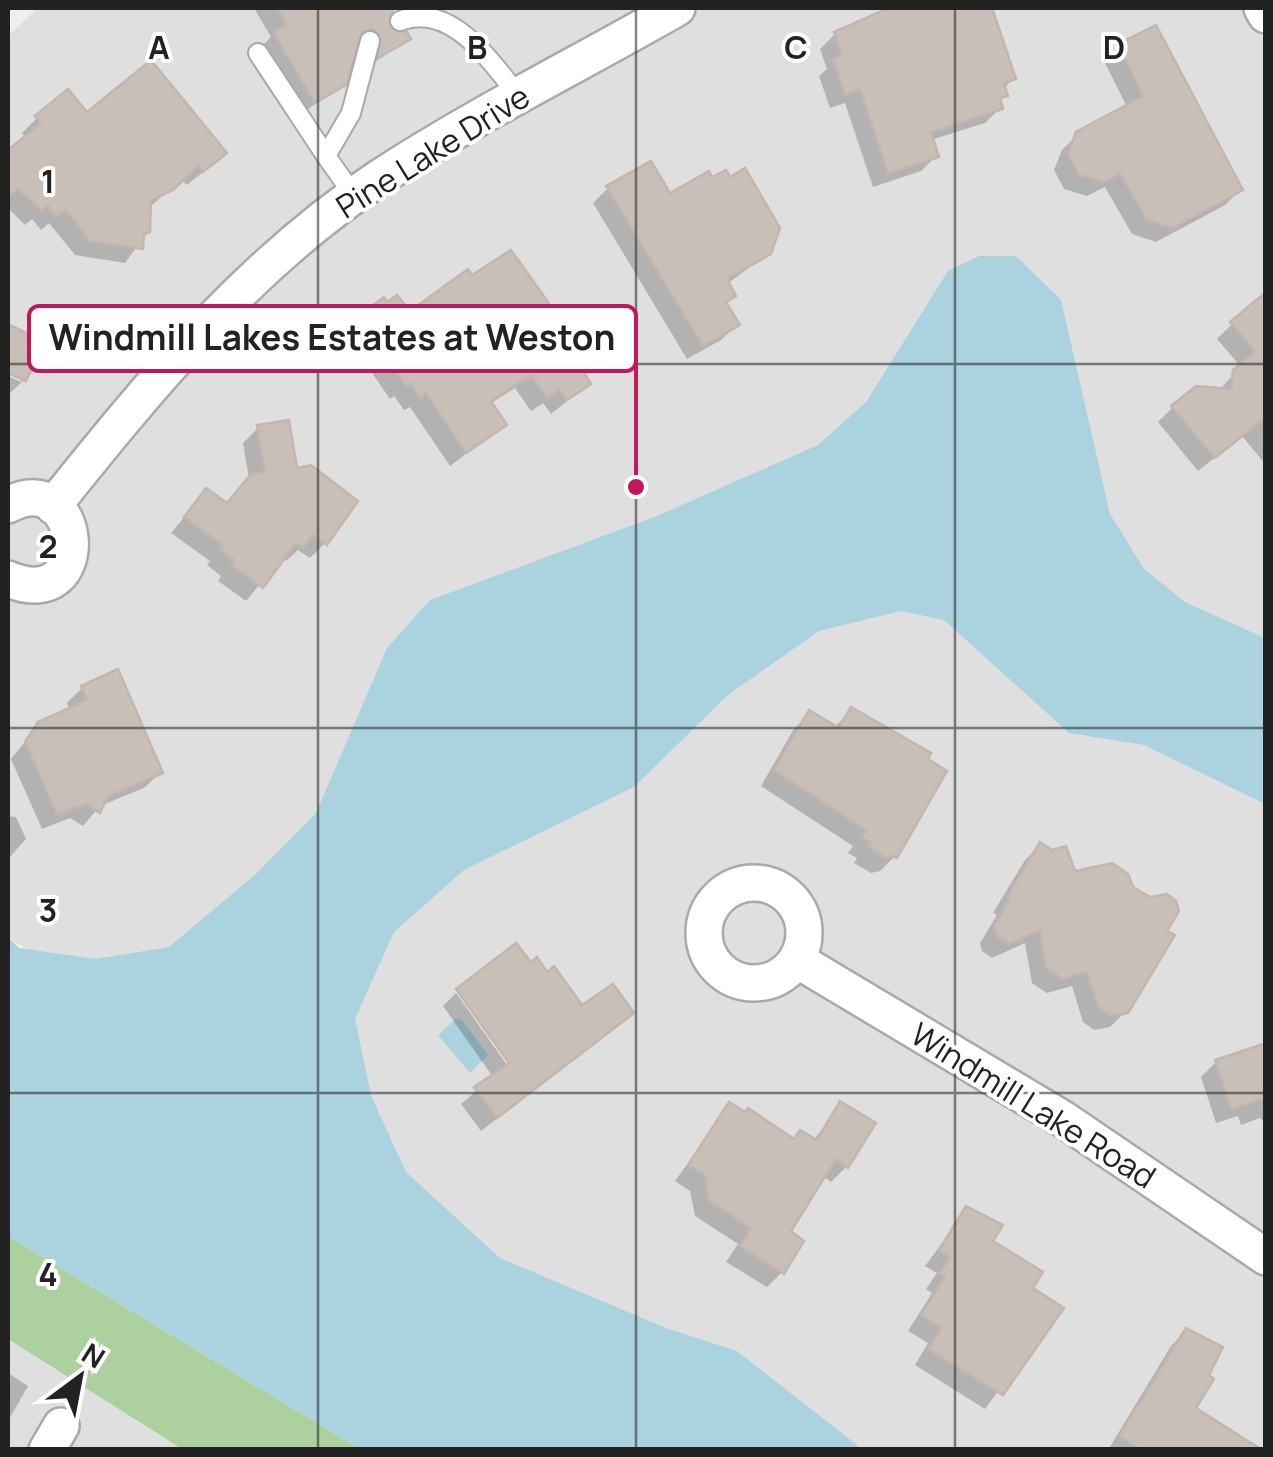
<svg xmlns="http://www.w3.org/2000/svg" width="1273" height="1457" font-family="Manrope,sans-serif">
  <rect width="100%" height="100%" fill="#f2efe9"/>
  <!-- residential -->
  <g fill="#e0dfdf">
    <path d="M38,8h1227v1441h-489l-768,-512v-901z"/>
    <path d="M8,1339l174,110h-174z"/>
  </g>
  <!-- forest -->
  <path fill="#add19e" d="M8,1236l352,213h-178l-174,-110z"/>
  <!-- water -->
  <g fill="#aad3df">
    <path d="M979,256h37l45,44 49,214 34,55 41,33 80,36v166l-121,-59 -75,-12 -125,-113 -43,-9 -82,20 -91,64 -94,92 -170,83 -70,62 -39,87 16,76 35,77 94,86 166,70 71,23 125,98h-502l-352,-213v-299l11,11 76,11 74,-12 88,-74 59,-60 71,-165 43,-48 227,-84 161,-71 48,-43 82,-131z"/>
    <path d="M456,1019h5l27,36 -18,18 -32,-38z"/>
  </g>
  <!-- shadow -->
  <g fill="#0003">
    <path d="M254,8h135l-4,14 5,10 18,6 -44,32 1,-22 -9,-5 -13,40 -44,33 -40,-67 12,-12z"/>
    <path d="M899,8h90l24,71 -10,10 -3,19 -15,15 -54,17 5,16 -15,15 -48,16 -28,-84 -15,5 -11,-32 8,-7 -7,-20 15,-15z"/>
    <path d="M1155,28l85,162 -15,15 -69,37 -24,-8 -27,-47 -18,9 -23,-7 -10,-19 8,-20 16,-16 49,-27 -23,-46 15,-15z"/>
    <path d="M86,115l122,53 -21,17 -6,-6 -32,29 -1,23 -23,32 -50,-8 -26,-32 -8,7 -9,-11 -7,6 -17,-17v-55l18,-15 -4,-5 15,-15z"/>
    <path d="M608,188l61,8 100,57 -42,31 6,12 -8,8 12,21 -16,15 -34,19 -94,-156z"/>
    <path d="M1266,305v160l-24,-29 -44,35 -40,-49 15,-15 46,-17 22,-23 -24,-28 15,-15z"/>
    <path d="M370,310l178,7 40,67 -37,30 -8,-11 -12,8 -16,-23 -25,16 14,21 -54,41 -40,-59 -6,3 -10,-14 -4,3 -42,-61z"/>
    <path d="M8,327l34,16 -18,37 -16,15v-19l13,6v-6l-13,-6z"/>
    <path d="M258,428l37,43 30,72 -15,15 -12,-8 -12,11 -5,-3 -35,43 -28,-20 3,-5 -14,-11 3,-4 -39,-28 35,-42 19,14 24,-26 -6,-36z"/>
    <path d="M82,688l78,85 -16,15 -44,18 -17,20 -13,-8 -28,11 -31,-70 28,-35 31,-13 -3,-8z"/>
    <path d="M851,710l44,146 -15,15 -9,2 -17,-10 3,-5 -9,-5 5,-7 -92,-60 33,-57 15,-15 25,14z"/>
    <path d="M8,816l8,1 10,22 -18,20z"/>
    <path d="M1040,845l86,166 -16,16 -16,3 -11,-8 -11,-36 -25,7 -15,-10 -7,-40 -33,15 -10,-7 -2,-8 17,-28 -4,-2 32,-53z"/>
    <path d="M531,965l50,44 50,4 -150,118 -20,-27 32,-27 -50,-71 13,-13 58,82z"/>
    <path d="M1266,1045v79l-6,-6 -19,7 -3,-9 -22,7 -15,-46 15,-15z"/>
    <path d="M841,1104l32,20 -27,43 -15,15 -8,-6 -35,56 -6,40 -15,15 -41,-25 12,-18 -43,-28 -5,-25 -15,-10 54,-75 63,35h21z"/>
    <path d="M967,1209l62,80 31,19 -75,101 -70,-44 13,-22 -20,-12 24,-38 -6,-4 11,-16 -12,-7z"/>
    <path d="M1186,1331l7,78 64,41h-149l63,-104z"/>
    <path d="M8,1373l20,13 -20,35z"/>
  </g>
  <!-- building -->
  <g fill="#c7bfb8" stroke="#c4b6ab" stroke-width="2.5">
    <path d="M277,8h116l-3,20 17,4 4,7 -33,19 1,-25 -7,-4 -10,3 -16,53 -31,18 -42,-71 14,-8z"/>
    <path d="M889,8h103l24,71 -12,4 4,13 -8,2 3,11 -72,23 8,25 -51,17 -28,-85 -15,6 -12,-36 9,-3 -8,-24z"/>
    <path d="M1156,25l87,165 -70,38 -26,-8 -27,-46 -16,8 -25,-7 -11,-21 8,-22 67,-36 -25,-52z"/>
    <path d="M151,60l76,93 -24,19 -5,-6 -25,24 -22,10 -1,32 -6,2 -1,15 -53,-8 -24,-31 -9,7 -9,-11 -6,5 -24,-22 -10,8v-47l33,-27 -6,-7 33,-27 19,23z"/>
    <path d="M651,161l19,32 39,-22 3,6 14,-7 4,7 15,-9 35,60 -9,26 -44,25 9,17 -10,6 14,23 -37,21 -97,-160z"/>
    <path d="M511,250l37,52 2,14 41,68 -24,16 -8,-10 -12,8 -16,-23 -40,26 16,24 -41,28 -40,-60 -6,4 -10,-14 -4,3 -44,-65 7,-13 15,-11 3,5 10,-7 13,16 58,-42 4,6z"/>
    <path d="M1266,292v125l-51,41 -44,-52 25,-20 35,3 2,-19 22,-19 -25,-29z"/>
    <path d="M8,324l37,18 -19,39 -18,-8z"/>
    <path d="M289,420l8,48 14,-3 47,36 -31,44 -14,-10 -10,13 -7,-5 -33,45 -32,-23 3,-5 -14,-11 3,-4 -39,-28 22,-29 21,15 23,-28 15,-4 -8,-46z"/>
    <path d="M118,669l45,104 -55,23 -8,17 -14,-9 -29,11 -32,-73 13,-20 49,-22 -6,-14z"/>
    <path d="M851,707l80,46 -3,6 19,12 -50,87 -6,-3 -3,4 -20,-12 3,-5 -10,-5 5,-7 -92,-60 35,-60 30,18z"/>
    <path d="M1040,842l12,8 14,-4 9,25 37,-8 16,11 5,13 17,10 17,-3 9,7 3,10 -12,20 8,4 -47,78 -17,3 -13,-9 -11,-35 -24,7 -17,-11 -6,-38 -31,14 -12,-8 -3,-10 16,-27 -3,-2z"/>
    <path d="M516,943l15,19 6,-5 10,15 7,-6 28,39 31,-21 21,29 -137,105 -23,-31 35,-24 -53,-74z"/>
    <path d="M1266,1043v55l-35,11 -16,-49z"/>
    <path d="M840,1101l36,22 -28,45 -12,-9 -45,72 13,10 -20,33 -44,-28 11,-18 -42,-28 -4,-25 -17,-10 41,-63 16,10 3,-4 46,31 6,-9 17,10z"/>
    <path d="M966,1206l37,19 -10,16 50,31 -10,16 31,20 -61,87 -75,-46 13,-21 -20,-13 24,-38 -5,-4 10,-16 -11,-7z"/>
    <path d="M1186,1328l37,19 -14,28 5,4 -18,29 66,42h-121l-22,-14z"/>
  </g>
  <g fill="none" stroke-linecap="round" stroke-linejoin="round">
    <defs>
      <g id="service">
        <path d="M400,21c52,-20 91,42 120,76"/>
        <path d="M258,53l68,103"/>
        <path d="M355,197l-29,-41 25,-43 19,-72"/>
      </g>
      <g id="minor">
        <path d="M1262,8l4,7"/>
        <path d="M8,505c76,-42 90,112 0,74"/>
        <path d="M53,506c97,-121 195,-241 326,-328 95,-62 200,-114 298,-170"/>
        <circle cx="754" cy="933" r="50"/>
        <path d="M797,960l266,159 203,138"/>
        <path d="M47,1450l14,-24"/>
      </g>
    </defs>
    <!-- service casing -->
    <use href="#service" stroke="#a9a9a9" stroke-width="22"/>
    <!-- minor casing -->
    <use href="#minor" stroke="#a9a9a9" stroke-width="40"/>
    <!-- service -->
    <use href="#service" stroke="#fff" stroke-width="18"/>
    <!-- minor -->
    <use href="#minor" stroke="#fff" stroke-width="35"/>
  </g>
  <!-- grid -->
  <path fill="none" stroke="#222" stroke-width="2.5" stroke-opacity="0.55" d="M318,8v1442M636,8v1442M955,8v1442M8,364h1258M8,728h1258M8,1093h1258"/>
  <g text-anchor="middle" stroke-width="8" stroke-linejoin="round" paint-order="stroke">
    <!-- street labels -->
    <g font-size="32" fill="#222" stroke="#fff">
      <text transform="translate(433 152) rotate(-32)" y="11">Pine Lake Drive</text>
      <text transform="translate(1033 1106) rotate(32)" y="11">Windmill Lake Road</text>
    </g>
  </g>
  <g font-size="32" text-anchor="middle" font-weight="bold" fill="#222" stroke="#fff" stroke-width="8" stroke-linejoin="round" paint-order="stroke">
    <text x="159" y="59">A</text>
    <text x="477" y="59">B</text>
    <text x="796" y="59">C</text>
    <text x="1114" y="59">D</text>
    <text x="48" y="193">1</text>
    <text x="48" y="558">2</text>
    <text x="48" y="922">3</text>
    <text x="48" y="1286">4</text>
  </g>
  <!-- callouts -->
  <path fill="none" stroke="#c2185b" stroke-width="4" d="M636 487L636 338"/>
  <circle fill="#c2185b" stroke="#fff" stroke-width="4" cx="636" cy="487" r="10"/>
  <rect fill="#fff" stroke="#c2185b" stroke-width="4" x="29" y="306" width="607" height="65" rx="10"/>
  <g font-size="35" text-anchor="middle" font-weight="bold" fill="#222">
    <text x="332" y="350">Windmill Lakes Estates at Weston</text>
  </g>
  <!-- border -->
  <rect width="1273" height="1457" fill="none" stroke="#222222" stroke-width="20"/>
  <!-- north arrow -->
  <g transform="translate(80 1377) rotate(32)" stroke="#ffffff" stroke-width="8" paint-order="stroke">
  <path d="M0-8L18 38L0 25L-18 38Z" fill="#222222"/>
  <text y="-15" font-size="28" font-weight="bold" text-anchor="middle" fill="#222222">N</text>
  </g>
</svg>
